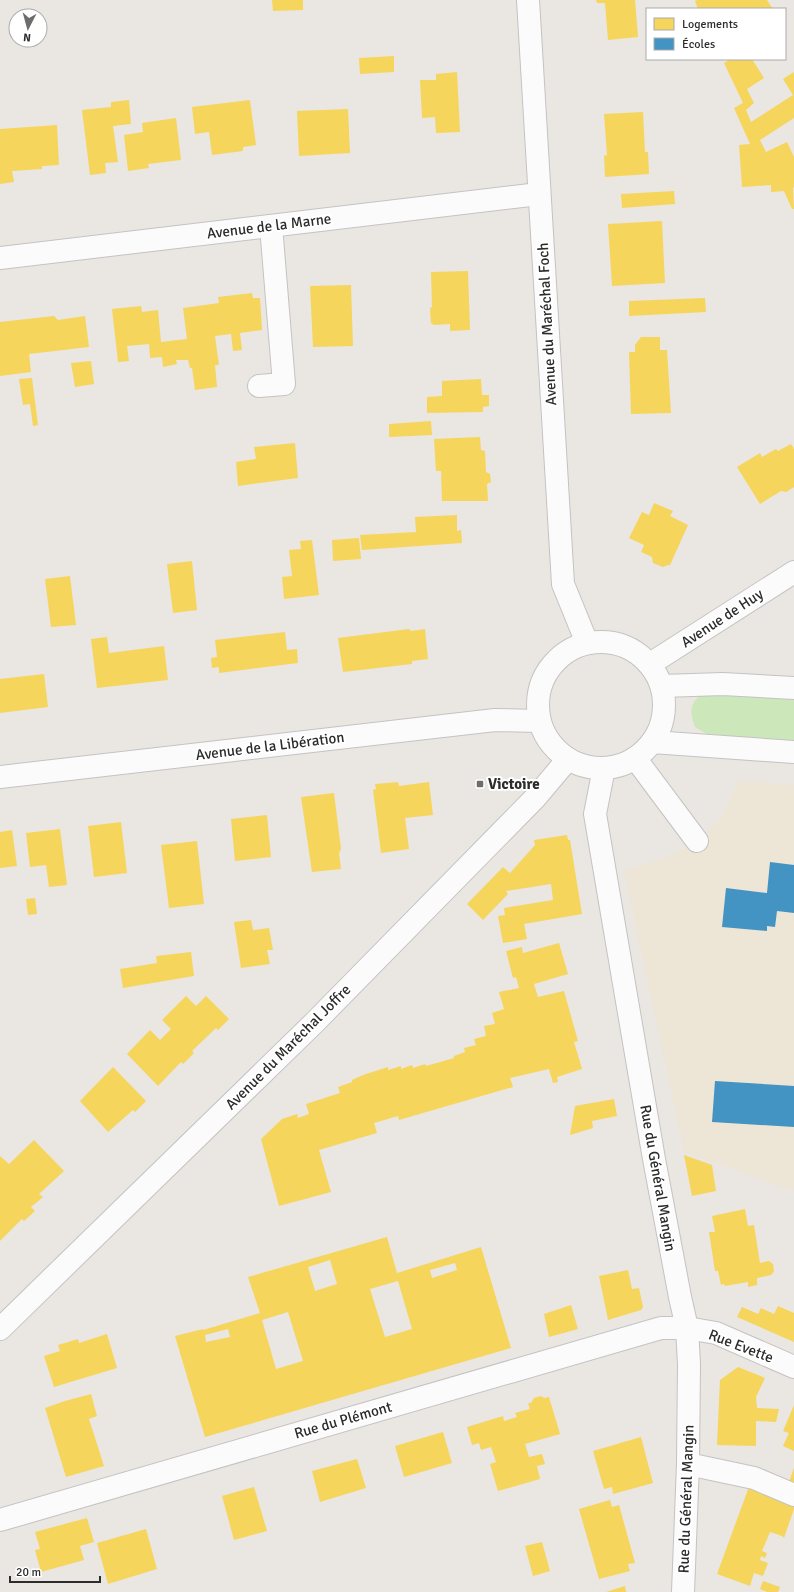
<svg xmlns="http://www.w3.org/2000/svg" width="794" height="1592" font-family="Signika,sans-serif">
  <rect width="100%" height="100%" fill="#eae6e2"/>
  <!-- education -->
  <path fill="#ede5d6" d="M739,781l55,4v406l-110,-39 -60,-281 41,-13 32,-17 24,-23z"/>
  <!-- green -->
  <path fill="#cce7ba" d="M705,692l89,4v45l-87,-7 -12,-7c-6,-16 -6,-25 10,-35z"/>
  <!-- homes -->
  <g fill="#f6d55c" fill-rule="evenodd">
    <path d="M272,0h31v10l-30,1z"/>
    <path d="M596,0h39l3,37 -30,3 -3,-37h-8z"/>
    <path d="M697,0h70l6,9h-75l-3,-8z"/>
    <path d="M394,56v16l-34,2 -1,-16z"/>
    <path d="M731,59h21l12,19 -17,11 7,14 -8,7 5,12 42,-27 -10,-16 11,-7v46l-34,22 6,12 21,-10 7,15v30l-1,1 1,21h-2l-8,-18 -13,1v-7l-29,2 -3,-42 11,-1 -16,-36 9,-5 -19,-40z"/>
    <path d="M457,72l3,60 -24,1 -1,-16 -13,1 -2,-38h16v-6z"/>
    <path d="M129,100l2,24 -18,2 5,36 -13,1 1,10 -16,2 -8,-65 29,-3v-5z"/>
    <path d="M250,100l6,45 -13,2v4l-31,4 -3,-23 -14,2 -3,-27z"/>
    <path d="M348,109l2,44 -51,3 -2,-45z"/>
    <path d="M643,112l2,40h3l1,22 -44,3 -1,-22 3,1 -3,-42z"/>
    <path d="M176,118l5,42 -33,4 1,4 -21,3 -4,-36 19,-3 -1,-9z"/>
    <path d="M57,125l2,40 -17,1v3l-30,2 2,11 -14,2v-55z"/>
    <path d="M674,191l1,13 -53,4 -1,-14z"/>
    <path d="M662,221l3,62 -53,3 -4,-62z"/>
    <path d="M468,271l2,59 -20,1v-7l-16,1 -3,-2 -1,-15 2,-1 -1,-35z"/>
    <path d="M351,285l2,61 -40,1 -3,-61z"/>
    <path d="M252,293l1,5h7l2,32 -22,3 2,17 -9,1 -2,-17 -16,2 4,29h-4l2,22 -22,3 -3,-22h-2l-2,-8h-12l1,4 -14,3 -1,-10 -12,1 -1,-14 -22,2 2,15 -11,1 -6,-53 29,-3 1,6 16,-2 3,32 26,-3 -4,-31 36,-5 -1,-6z"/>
    <path d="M705,298l1,14 -77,4v-15z"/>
    <path d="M54,316l4,4 27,-4 4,31 -60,7 2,18 -31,4v-54z"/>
    <path d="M641,337h19v13h7l4,63 -40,1 -2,-62h6v-7z"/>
    <path d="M91,361l3,23 -19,3 -4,-24z"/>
    <path d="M32,378l6,47 -5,1 -3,-22 -7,1 -4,-26z"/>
    <path d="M481,379l1,16h7v11l-6,1v5l-56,1v-16l15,-1v-15z"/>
    <path d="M431,421l1,14 -43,2v-13z"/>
    <path d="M480,437l1,13 4,1 1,21 4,2 1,8 -4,2 1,17h-46l-1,-30h-5l-2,-32z"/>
    <path d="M295,443l3,35 -60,8 -2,-24 20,-3 -2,-12z"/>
    <path d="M791,444l3,5v38l-8,5 -5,-1 -21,13 -23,-37 23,-14 2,4 14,-8 2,2z"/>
    <path d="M654,503l19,8 -3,5 18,9 -18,40h-2l-5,2 -10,-4 -1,-6 -11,-5 3,-7 -15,-7 13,-26 7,3z"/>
    <path d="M457,515v16l4,-1 1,13 -100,7 -2,-15 56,-3 -1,-15z"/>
    <path d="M359,538l2,21 -28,2 -1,-21z"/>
    <path d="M312,540l7,55 -35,4 -2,-22 10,-1 -3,-26 12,-1 -1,-8z"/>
    <path d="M192,561l5,49 -24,3 -6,-49z"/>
    <path d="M70,576l6,49 -25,2 -6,-48z"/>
    <path d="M409,629l2,2 14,-2 3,30 -16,2v3l-69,8 -5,-34z"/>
    <path d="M285,632l2,18 10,-1 1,14 -79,10v-6l-7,1 -1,-10 6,-1 -2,-17z"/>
    <path d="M107,637l2,16 55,-7 4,34 -71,8 -6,-49z"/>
    <path d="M44,674l4,33 -48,6v-34z"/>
    <path d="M398,782l1,4 30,-4 4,33 -28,3 4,31 -28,4 -8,-63 3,-1 -1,-5z"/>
    <path d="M334,793l7,56 -2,4 2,16 -29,3 -11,-75z"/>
    <path d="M267,815l4,42 -36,4 -4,-42z"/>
    <path d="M121,822l6,51 -33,4 -6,-51z"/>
    <path d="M60,829l7,56 -18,2 -3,-22 -16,2 -4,-34z"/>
    <path d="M12,830l5,36 -17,2v-36z"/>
    <path d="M567,835l1,5h2l12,74 -58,10 3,15 -24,4 -5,-27 7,-1 -1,-7 49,-8 -2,-16 -45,7 2,3 -25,26 -16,-16 36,-37 7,6 25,-28 -1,-5z"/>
    <path d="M197,841l7,63 -35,4 -8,-63z"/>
    <path d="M35,898l2,16 -9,1 -2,-16z"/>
    <path d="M251,920l2,10 16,-2 4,22h-6l3,14 -29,4 -7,-46z"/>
    <path d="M559,943l9,31 -34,10 4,13 26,-6 14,50 -4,1 8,27 -25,8 1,5 -5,1 -4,-14 -39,9 3,9 -114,33 -1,-4 -24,7 3,10 -58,17 12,42 -52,14 -18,-67 21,-20 15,-5 1,4 11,-4 -3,-10 34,-11 -2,-6 14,-5v-2l11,-5 25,-8v3l13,-4v3l11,-4 1,3 12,-4 1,2 28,-8v-2l11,-4 -1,-4 12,-3 -2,-6 12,-3 -2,-10 11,-2 -3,-11 12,-4 -5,-17 20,-4 -3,-11 -3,1 -7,-27 16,-4 1,6z"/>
    <path d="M191,952l3,24 -71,12 -3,-19 37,-6 -1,-7z"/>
    <path d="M186,996l10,10 10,-10 23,23 -11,11 -2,-2 -24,23 2,2 -11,11 -2,-2 -23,24 -31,-32 23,-24 10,10 11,-11 -9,-9z"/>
    <path d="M113,1067l33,34 -11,11 -2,-2 -25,22 -28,-31z"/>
    <path d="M614,1099l3,17 -25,5 1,7 -23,7 5,-29z"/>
    <path d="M34,1140l30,31 -25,23 4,3 -12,10 4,4 -11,10 -2,-2 -22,22v-85l9,8z"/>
    <path d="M684,1155l28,10 4,26 -24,5z"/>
    <path d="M745,1209l3,17 6,-1 6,38 9,-2 4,3 1,7 -3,4 -14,3v7l-9,2v-5l-23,4 -1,-2 -3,1 -3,-14h-3l-6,-39h6l-3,-16z"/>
    <path d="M387,1237l10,36 84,-26 30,101 -306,89 -30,-101 28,-7v1l57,-17 -12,-36zM330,1260l7,24 -22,7 -7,-24zM455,1263l2,7 -25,8 -2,-8zM398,1281l14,48 -27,8 -15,-48zM288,1312l15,49 -27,8 -14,-49zM228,1329l2,8 -24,5 -1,-7z"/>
    <path d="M628,1270l4,19 7,-1 4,19 -2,3 -33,10 -9,-44z"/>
    <path d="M571,1305l7,24 -29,8 -5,-23z"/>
    <path d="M778,1306l16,7v29l-57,-25 5,-10 16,7 3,-6 13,6z"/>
    <path d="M107,1334l10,34 -63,19 -10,-31 16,-5 -2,-6 20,-6 1,4z"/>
    <path d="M738,1367l27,11 -9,19 1,11 22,1 -3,13 -20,-1v25l-39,-1 3,-65z"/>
    <path d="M91,1394l6,22 -8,3 15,47 -38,11 -21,-69 20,-7z"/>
    <path d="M541,1396l3,2 5,-1 11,37 -35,10 4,13 13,-3 3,10 -8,2 3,13 -42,12 -8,-27 6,-2 -5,-15 -10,3 -2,-7 -7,2 -5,-18 36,-11 1,5 13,-4 -2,-4 15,-4 -2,-6h3l3,-5z"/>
    <path d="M794,1405v46l-11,-5 6,-13 -6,-2z"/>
    <path d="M443,1432l9,31 -48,14 -9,-31z"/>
    <path d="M641,1437l12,46 -40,11 -1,-7 -8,2 -11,-38z"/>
    <path d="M357,1459l9,29 -46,14 -8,-31z"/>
    <path d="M794,1468v22l-7,-3z"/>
    <path d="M750,1484l44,16v9l-10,29 -2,-2 -12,-4 -8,19 5,2 -2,5 -4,-2 -1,4 8,3 -5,13 -9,-3 -4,13 -33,-12z"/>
    <path d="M254,1487l13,44 -33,9 -12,-44z"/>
    <path d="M610,1500l2,7 7,-2 16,58 -7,1 2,7 -31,8 -20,-70z"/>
    <path d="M87,1518l7,24 -14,4 4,14 -43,12 -6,-22 5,-1 -5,-17z"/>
    <path d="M146,1529l11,40 -49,15 -11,-41z"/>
    <path d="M542,1542l8,29 -17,5 -8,-30z"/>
    <path d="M763,1581l17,6 -2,5h-11l-7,-3z"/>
    <path d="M625,1586l1,6h-20z"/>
  </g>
  <!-- schools -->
  <g fill="#4393c3">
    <path d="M770,862l24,3v48l-17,-2 -2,16 -8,-1v5l-45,-4 4,-39 41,5z"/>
    <path d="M715,1081l79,5v41l-82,-5z"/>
  </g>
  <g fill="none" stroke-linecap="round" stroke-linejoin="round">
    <defs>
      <g id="minor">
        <path d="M528,0l35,584 24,59"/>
        <path d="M0,258l539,-64"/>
        <path d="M259,386l25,-2 -13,-158"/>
        <circle cx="601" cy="705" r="63"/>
        <path d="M650,664l144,-92"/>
        <path d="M662,686l61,-2 71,4"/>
        <path d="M652,742l142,10"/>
        <path d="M635,758l62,83"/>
        <path d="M604,768l-9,46 59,345 26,138 7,31 2,36 -1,100 -5,128"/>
        <path d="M0,777l495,-57 44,1"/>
        <path d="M0,1329l315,-307 221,-225 32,-38"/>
        <path d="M688,1464l66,14 40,17"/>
        <path d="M0,1520l661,-192h26l29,5 78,34"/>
      </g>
    </defs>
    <!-- minor casing -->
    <use href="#minor" stroke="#c4c3c3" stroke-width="24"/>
    <!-- minor -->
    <use href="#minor" stroke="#fcfbfb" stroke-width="22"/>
  </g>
  <!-- markers -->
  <rect fill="#6e6d6c" stroke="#fff" stroke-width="1.5" x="476" y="780" width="8" height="8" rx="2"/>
  <g text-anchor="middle" stroke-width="4" stroke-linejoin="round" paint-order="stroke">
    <!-- street labels -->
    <g font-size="15" fill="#2c2c2c" stroke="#fff">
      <text transform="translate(269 226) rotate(-7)" y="5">Avenue de la Marne</text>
      <text transform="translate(547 324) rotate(-93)" y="5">Avenue du Maréchal Foch</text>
      <text transform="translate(722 618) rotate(-33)" y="5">Avenue de Huy</text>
      <text transform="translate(270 746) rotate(-7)" y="5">Avenue de la Libération</text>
      <text transform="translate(288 1047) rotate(-45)" y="5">Avenue du Maréchal Joffre</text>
      <text transform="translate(658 1178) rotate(80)" y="5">Rue du Général Mangin</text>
      <text transform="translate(741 1346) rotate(21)" y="5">Rue Evette</text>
      <text transform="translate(343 1420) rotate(-16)" y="5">Rue du Plémont</text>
      <text transform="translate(686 1499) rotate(-88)" y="5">Rue du Général Mangin</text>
    </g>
    <!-- poi labels -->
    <g font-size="15" font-weight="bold" fill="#2c2c2c" stroke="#fff" text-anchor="start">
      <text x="488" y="789">Victoire</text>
    </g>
  </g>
  <!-- legend -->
  <rect x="646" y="8" width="140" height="52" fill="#ffffff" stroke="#ababab"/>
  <rect x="654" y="18" width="20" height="12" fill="#f6d55c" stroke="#ababab"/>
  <text x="682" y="28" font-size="12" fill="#2c2c2c">Logements</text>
  <rect x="654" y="38" width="20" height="12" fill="#4393c3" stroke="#ababab"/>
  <text x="682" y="48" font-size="12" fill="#2c2c2c">Écoles</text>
  <!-- north arrow -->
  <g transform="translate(28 28) rotate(186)"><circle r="19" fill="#ffffff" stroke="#ababab"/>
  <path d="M0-3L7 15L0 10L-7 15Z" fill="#6e6d6c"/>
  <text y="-6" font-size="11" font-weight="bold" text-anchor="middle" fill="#2c2c2c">N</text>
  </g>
  <!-- scale -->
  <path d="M10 1576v6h90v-6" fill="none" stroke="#2c2c2c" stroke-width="2"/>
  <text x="16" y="1576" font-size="12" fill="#2c2c2c" stroke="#ffffff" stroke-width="3" paint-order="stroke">20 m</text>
</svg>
